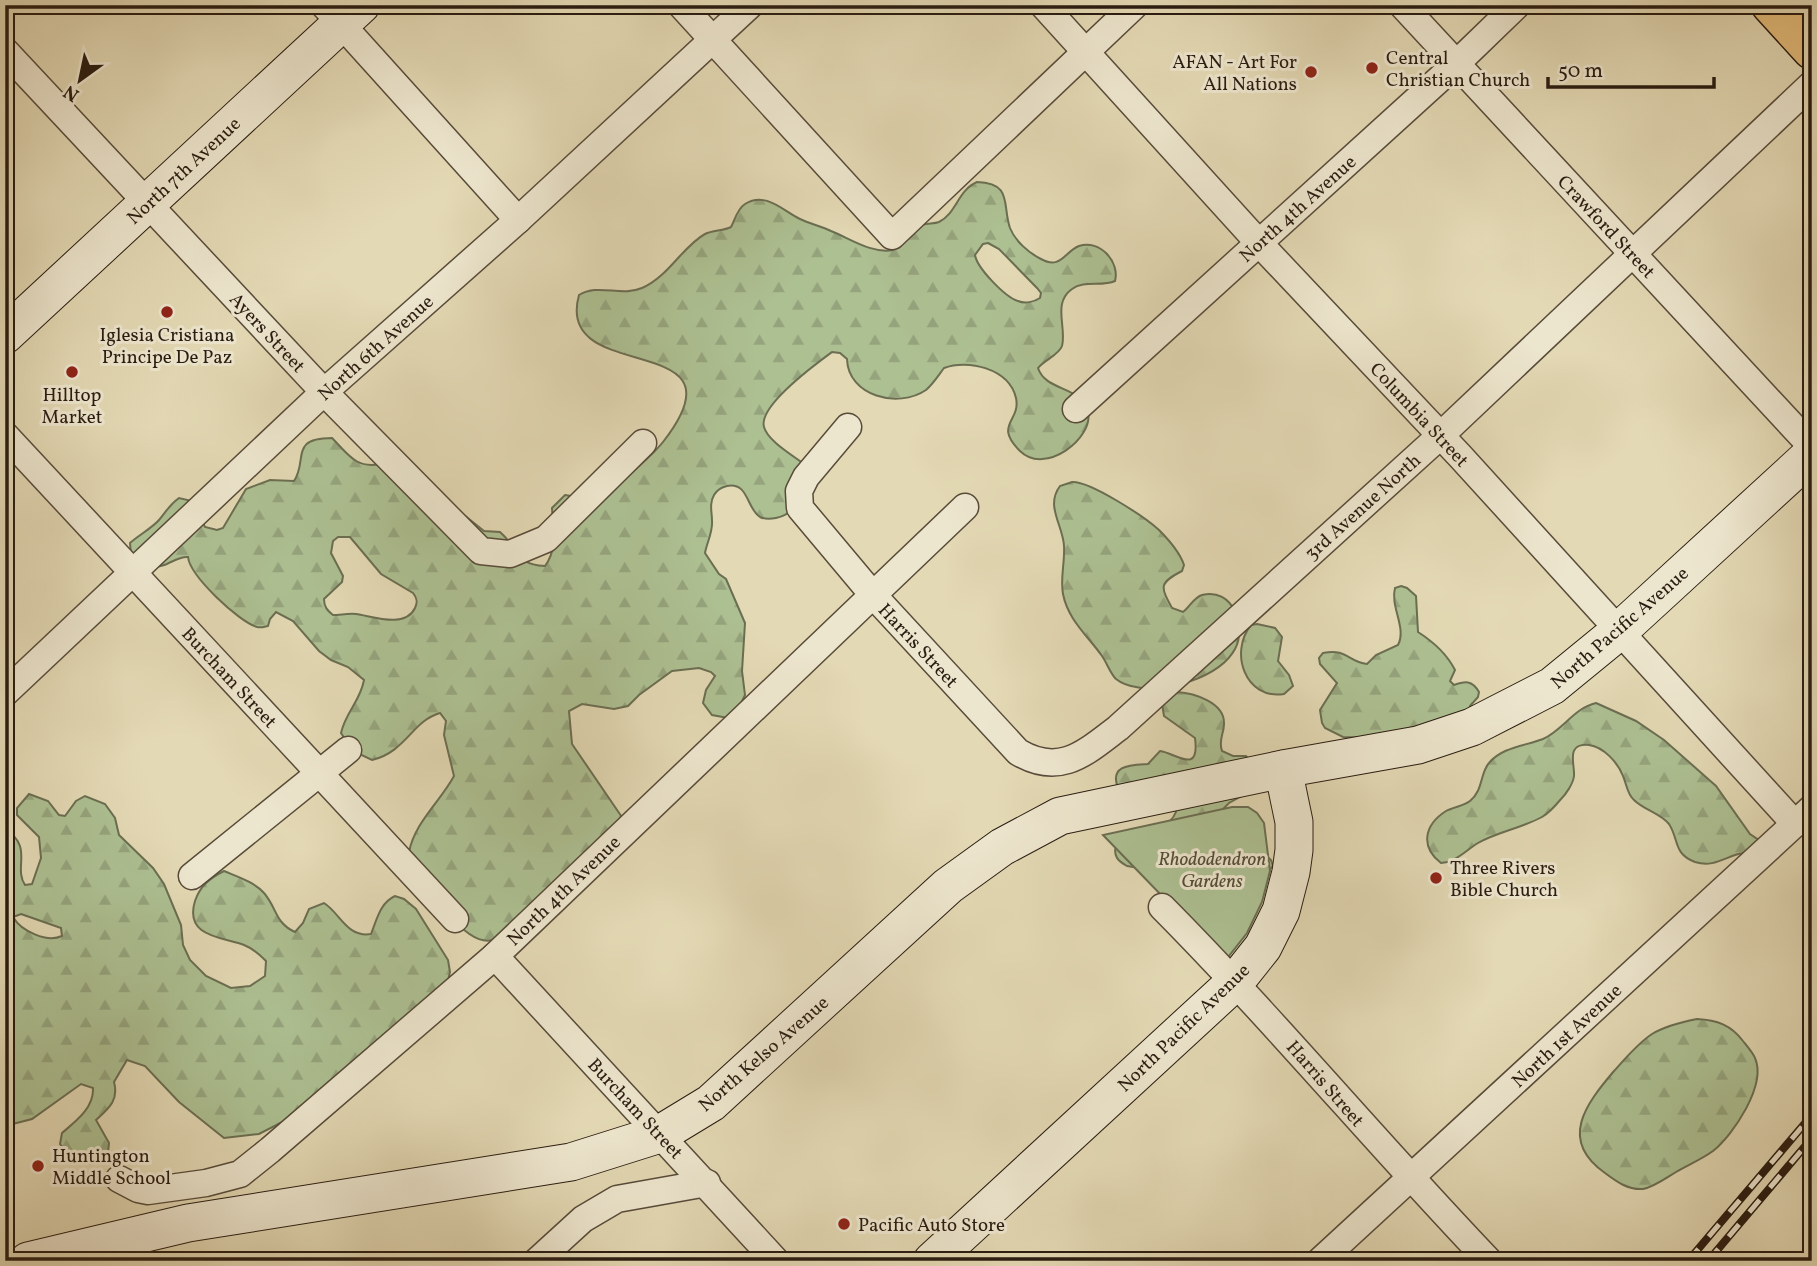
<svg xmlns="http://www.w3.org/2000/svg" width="1817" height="1266" font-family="Vollkorn,serif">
  <defs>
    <pattern id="forest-firs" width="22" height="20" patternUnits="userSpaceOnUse" patternTransform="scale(1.75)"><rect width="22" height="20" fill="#adc092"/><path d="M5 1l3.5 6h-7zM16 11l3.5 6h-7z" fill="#95a47d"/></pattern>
  </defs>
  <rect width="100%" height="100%" fill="#e3d9b4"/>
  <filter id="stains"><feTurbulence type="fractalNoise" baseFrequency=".00286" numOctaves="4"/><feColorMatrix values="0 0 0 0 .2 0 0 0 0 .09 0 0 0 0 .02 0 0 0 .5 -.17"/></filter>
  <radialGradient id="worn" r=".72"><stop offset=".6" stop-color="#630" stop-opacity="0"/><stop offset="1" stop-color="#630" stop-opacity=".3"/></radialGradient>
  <!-- forest -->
  <g fill="url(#forest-firs)" stroke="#6b6e52" stroke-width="2" fill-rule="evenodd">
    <path d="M977,182c36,1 25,23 33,46 5,13 19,25 31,31 20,11 23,-7 38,-13 21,-7 41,16 36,35 -13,6 -31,-1 -43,8 -20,14 -5,39 -10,57 -3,9 -18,14 -24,22 8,24 43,17 50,44 6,26 -43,64 -68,39 -27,-27 1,-29 -4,-53 -7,-30 -49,-39 -72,-30 -6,8 -11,16 -18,22 -28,19 -78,6 -79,-31l-7,-6 -8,-1c-15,11 -74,54 -68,75 4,15 32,30 44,40 -5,21 -7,46 -32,51 -5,1 -12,1 -16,-1 -14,-9 -11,-35 -33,-31 -5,1 -10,4 -13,9 -5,9 -2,17 -2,26 1,11 -5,21 -7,32l14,21 7,5 19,44 -3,48 3,24 -7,15 -10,8 -16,-3 -9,-12 3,-13 9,-14 -4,-4 -12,-4 -27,3 -33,24 -11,11 -14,3 -32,-5 -13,7 3,33 56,82 -132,113c-33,14 -73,-63 -87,-87 6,-30 31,-50 45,-76l-10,-41 2,-14 -6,-8c-28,8 -34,39 -68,47l-19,-9 -12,-18c5,-22 19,-31 23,-53l-16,-13 -17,-7 -12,-9 -26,-30 -17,-9 -6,7 -2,7c-5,1 -6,2 -11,1 -18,-5 -67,-51 -69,-70 -13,-1 -22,12 -35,9 -7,-2 -15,-8 -22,-11l-1,-12c9,-8 22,-15 29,-23 7,-8 10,-15 20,-22l13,3 13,26 12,3 6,-2 23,-39 24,-9 24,1c14,-21 -5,-43 38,-43 16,16 24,31 48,26l74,43 30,24 16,1c19,16 15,33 45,34 13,-17 8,-38 7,-58l13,-13c23,5 43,0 59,-15 13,-13 28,-24 39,-38 90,-115 -110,-54 -84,-147 19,-12 42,2 63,-7 26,-11 41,-42 63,-54 8,-4 18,-3 26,-7 4,-7 6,-18 14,-23 21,-13 38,7 55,15 10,5 21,7 31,12 20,8 41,23 62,19 5,-11 19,-21 29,-25 6,-2 12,-1 17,-3 17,-8 19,-32 38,-40zM988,243l11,6 38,39 4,5 -1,5c-6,4 -15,6 -22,3 -13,-4 -41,-33 -43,-46l8,-11zM338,537h12l31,37 32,19c4,5 5,9 2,15 -10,21 -43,8 -59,6 -7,-1 -16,1 -23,1 -6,-5 -9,-8 -9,-16l18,-17 1,-6 -12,-23 2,-12z"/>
    <path d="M1072,482c18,-1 73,35 87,48 9,9 21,23 25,35l-2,6c-23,12 -22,15 -10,37l11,4c7,-5 10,-14 19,-17 31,-8 45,32 33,54 -15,28 -70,45 -99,38 -6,-1 -15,-4 -20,-8 -6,-6 -9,-16 -14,-23 -14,-20 -34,-36 -39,-62 -3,-16 2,-31 1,-48 -1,-21 -19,-40 -4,-60z"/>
    <path d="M1401,586l6,2 9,8 2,36c14,9 29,22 37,38l-5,11 4,4c11,-4 18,-5 25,7l-1,5 -8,9 3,12 -70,21 -60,-2 -18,-9 -3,-5 -2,-13 17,-27 -17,-19 -1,-6 4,-5c24,-5 25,9 44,11l9,-9 22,-10c9,-17 -8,-38 -3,-57z"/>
    <path d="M1257,624l18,4 7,9 -4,24 11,14 4,11 -9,8c-39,6 -55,-42 -33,-69z"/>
    <path d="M1177,692c16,1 48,10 47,32 0,10 -6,16 -2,27l11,5h13l4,4 -5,34 -16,9 -9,9 51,48 2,6 -19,20 -127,-20c-9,-5 -14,-10 -11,-20 19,-8 52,-14 60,-34l-2,-6 -55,-16c-12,-26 14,-25 29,-26l12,-13c16,2 40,25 35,-13l-31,-22 -2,-12z"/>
    <path d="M1596,703l40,18 28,19 52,46 34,48 22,15c-11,2 -28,3 -37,6 -14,5 -24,12 -40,7 -22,-8 -16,-23 -26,-38 -9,-11 -25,-14 -35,-24 -7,-6 -7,-15 -11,-24 -5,-13 -19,-29 -34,-31 -24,-2 -14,19 -15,31 -1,8 -8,18 -13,23 -5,6 -12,14 -19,18 -20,11 -45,15 -64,26 -13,8 -22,19 -37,20 -21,-16 -17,-38 5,-52 7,-4 18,-5 24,-10 13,-10 10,-28 19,-38 13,-16 36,-17 54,-24 20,-9 31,-31 53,-36z"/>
    <path d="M29,794l19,7 11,14 6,1 11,-15 9,-5 20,8 10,14 4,17 34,33 11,16 17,41 2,20 7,15 16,16 25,12 19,-2 15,-10 1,-15c-6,-6 -14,-13 -22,-16 -22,-8 -60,-8 -49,-44 5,-15 15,-23 29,-30 14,6 30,11 40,22 13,15 11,30 31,39l8,-9 6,-14 15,-6c16,10 23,35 47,31 6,-15 9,-31 24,-38l9,3 12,10 32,51 2,12 -3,13 -143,126 -45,23 -35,4 -45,-36 -34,-36 -18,-6 -13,22c5,18 -5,26 -18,38l13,23 -1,10 -17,11 -19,-5 -12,-15 2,-11c14,-12 32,-25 31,-45l-12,-4 -49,35 -27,7v-297c29,18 8,38 20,56l7,-1 9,-26 -2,-21 -22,-22v-7zM21,914l40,14 1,8c-15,7 -41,-5 -49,-19z"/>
    <path d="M1697,1019c20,1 34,6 46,22 4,5 10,12 12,17 12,27 -22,77 -42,93 -11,8 -25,14 -37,21 -10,6 -22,15 -33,17 -15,1 -26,-7 -38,-16 -47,-33 -19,-69 9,-102 12,-13 23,-27 38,-37 13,-8 30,-12 45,-15z"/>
  </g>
  <!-- garden -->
  <path fill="#adc092" stroke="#6b6e52" stroke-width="2" d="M1232,807h16l9,6 7,10 6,48 -8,31 -15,31 -22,28 -122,-126z"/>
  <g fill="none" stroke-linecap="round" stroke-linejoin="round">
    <defs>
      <g id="street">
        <path d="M324,5l194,215"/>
        <path d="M681,5l211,231 243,-231"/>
        <path d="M1043,5l216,238 201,213 335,368"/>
        <path d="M1402,5l410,442"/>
        <path d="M5,51l319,341 157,159 29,3 36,-15 97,-96"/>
        <path d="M1076,409l380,-345 61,-59"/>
        <path d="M848,427l-42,50 -7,14 1,17 73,87 145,157c42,25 67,1 100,-24l323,-293 371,-351"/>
        <path d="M5,435l450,484"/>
        <path d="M5,693l319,-301 194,-172 232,-215"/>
        <path d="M192,876l156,-126"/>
        <path d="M1162,907c113,114 216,238 327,354"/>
        <path d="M495,956l281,305"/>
        <path d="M119,1179l19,10 10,2 58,-8 34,-9 30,-24 225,-194 470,-449"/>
        <path d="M537,1261l46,-42 34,-20 90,-16"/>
        <path d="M1320,1261l492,-453"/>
      </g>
      <g id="secondary">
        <path d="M5,335l356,-330"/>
        <path d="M28,1261l160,-38 383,-61 89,-28 51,-31 237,-217 54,-39 58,-31 223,-47 135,-24 54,-18 80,-41 66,-54 194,-178"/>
        <path d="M932,1261l304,-280 27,-34 18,-36 10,-39 3,-22v-28l-11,-53"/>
      </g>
      <path id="primary" d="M1771,5l41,45"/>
    </defs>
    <!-- street casing -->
    <use href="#street" stroke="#584b3a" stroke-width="29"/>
    <!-- secondary casing -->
    <use href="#secondary" stroke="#291c11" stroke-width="39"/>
    <!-- primary casing -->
    <use href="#primary" stroke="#291c11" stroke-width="41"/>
    <!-- street -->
    <use href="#street" stroke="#ede6ce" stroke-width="26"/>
    <!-- secondary -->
    <use href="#secondary" stroke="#ede6ce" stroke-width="37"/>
    <!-- primary -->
    <use href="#primary" stroke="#e2bc7a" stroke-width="38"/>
    <defs>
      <g id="rail">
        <path d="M1688,1261l124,-146"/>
        <path d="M1708,1261l104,-123"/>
      </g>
    </defs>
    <!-- rail casing -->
    <use href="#rail" stroke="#291c11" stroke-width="8"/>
    <!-- rail -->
    <use href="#rail" stroke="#ede6ce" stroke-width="5" stroke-dasharray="16" stroke-linecap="butt"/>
  </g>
  <!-- markers -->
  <g fill="#8f2418" stroke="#ede6ce" stroke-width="2.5">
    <circle cx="1372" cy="68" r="7"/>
    <circle cx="1311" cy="72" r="7"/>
    <circle cx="167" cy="312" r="7"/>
    <circle cx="72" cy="372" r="7"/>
    <circle cx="1436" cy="878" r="7"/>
    <circle cx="38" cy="1166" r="7"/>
    <circle cx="844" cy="1224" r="7"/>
  </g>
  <g text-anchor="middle" stroke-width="6" stroke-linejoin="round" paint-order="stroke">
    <!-- poi labels -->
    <g font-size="19" fill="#291c11" stroke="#ede6ce" text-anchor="start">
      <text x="1386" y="64">Central<tspan x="1386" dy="22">Christian Church</tspan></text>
      <text x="1297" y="68" text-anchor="end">AFAN - Art For<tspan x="1297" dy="22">All Nations</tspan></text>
      <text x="167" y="341" text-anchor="middle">Iglesia Cristiana<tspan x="167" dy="22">Principe De Paz</tspan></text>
      <text x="72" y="401" text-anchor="middle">Hilltop<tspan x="72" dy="22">Market</tspan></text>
      <text x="1450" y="874">Three Rivers<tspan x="1450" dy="22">Bible Church</tspan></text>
      <text x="52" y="1162">Huntington<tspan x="52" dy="22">Middle School</tspan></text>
      <text x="858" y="1231">Pacific Auto Store</text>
    </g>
    <!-- street labels -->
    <g font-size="19" fill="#291c11" stroke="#ede6ce">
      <text transform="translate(183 170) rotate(-43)" y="7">North 7th Avenue</text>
      <text transform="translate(1297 208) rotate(-42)" y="7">North 4th Avenue</text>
      <text transform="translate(1607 226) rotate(47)" y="7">Crawford Street</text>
      <text transform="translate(268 332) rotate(47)" y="7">Ayers Street</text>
      <text transform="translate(375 347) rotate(-42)" y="7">North 6th Avenue</text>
      <text transform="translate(1420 414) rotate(47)" y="7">Columbia Street</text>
      <text transform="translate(1362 506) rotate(-42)" y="7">3rd Avenue North</text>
      <text transform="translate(1619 627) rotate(-41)" y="7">North Pacific Avenue</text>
      <text transform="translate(919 645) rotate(47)" y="7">Harris Street</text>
      <text transform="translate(230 677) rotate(47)" y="7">Burcham Street</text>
      <text transform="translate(563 890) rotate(-44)" y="7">North 4th Avenue</text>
      <text transform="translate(1183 1027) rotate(-44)" y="7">North Pacific Avenue</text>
      <text transform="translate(1566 1035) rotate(-43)" y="7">North 1st Avenue</text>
      <text transform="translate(763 1053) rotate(-41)" y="7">North Kelso Avenue</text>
      <text transform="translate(1326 1083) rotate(49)" y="7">Harris Street</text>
      <text transform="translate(636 1108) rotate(47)" y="7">Burcham Street</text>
    </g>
    <!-- park labels -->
    <g font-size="19" font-style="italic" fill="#514d38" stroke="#ede6ce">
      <text x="1212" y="865">Rhododendron<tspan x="1212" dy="22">Gardens</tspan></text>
    </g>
  </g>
  <!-- margin -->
  <rect width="1817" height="1266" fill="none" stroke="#e3d9b4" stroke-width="28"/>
  <rect x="7" y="7" width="1803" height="1252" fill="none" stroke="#291c11" stroke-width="3.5"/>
  <rect x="14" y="14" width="1789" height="1238" fill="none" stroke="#291c11" stroke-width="2"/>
  <!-- north arrow -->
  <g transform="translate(80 80) rotate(213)" stroke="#ede6ce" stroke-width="5" paint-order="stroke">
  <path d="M0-5L12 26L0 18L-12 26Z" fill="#291c11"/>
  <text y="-10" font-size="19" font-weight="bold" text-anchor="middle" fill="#291c11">N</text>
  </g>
  <!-- scale -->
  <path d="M1548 77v10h166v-10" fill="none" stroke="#291c11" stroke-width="3.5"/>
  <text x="1558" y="77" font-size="21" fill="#291c11" stroke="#ede6ce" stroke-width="5" paint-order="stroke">50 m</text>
  <rect width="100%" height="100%" filter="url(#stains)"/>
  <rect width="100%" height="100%" fill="url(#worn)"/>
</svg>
